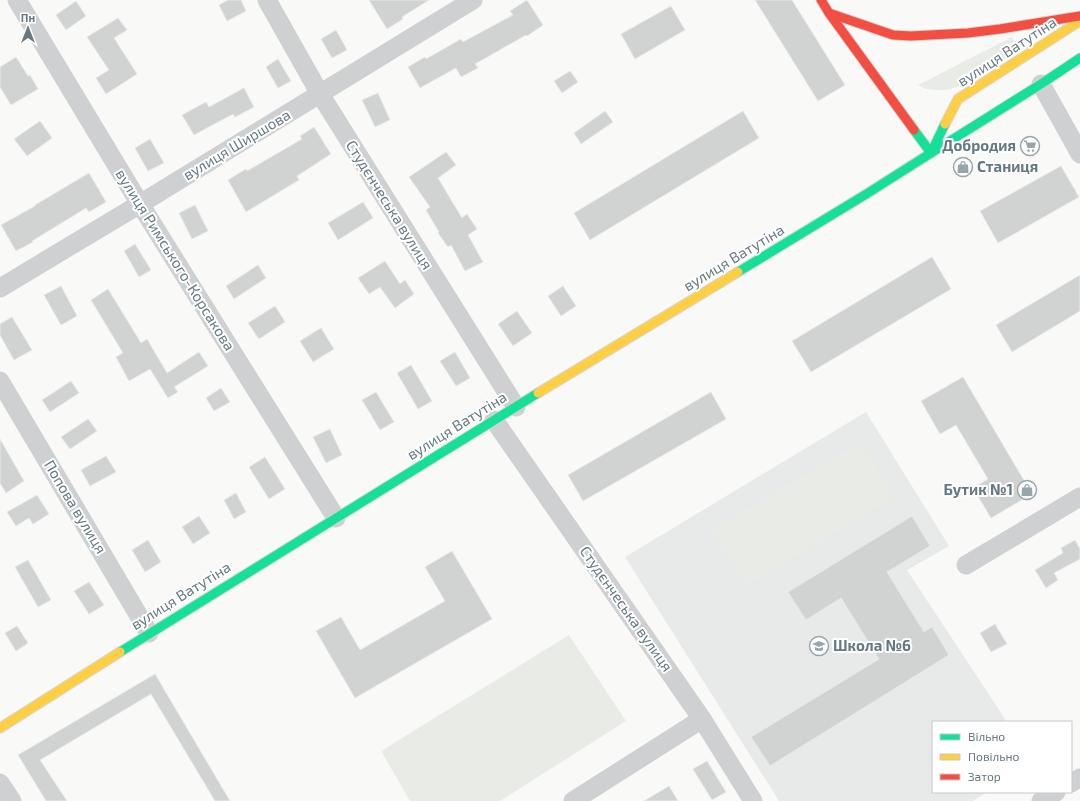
<svg xmlns="http://www.w3.org/2000/svg" width="1080" height="801" font-family="'Exo 2',sans-serif">
  <rect width="100%" height="100%" fill="#f9f9f8"/>
  <!-- built -->
  <path fill="#e8e9e9" d="M866,412l83,134 -42,24 100,152h-74v70h54l-14,9h-194l-154,-244z"/>
  <!-- green -->
  <g fill="#e9ece6">
    <path d="M1012,37l8,13 -61,36 -12,4h-12l-9,-1 -8,-4z"/>
    <path d="M860,442l34,55 -147,88 -35,-55z"/>
    <path d="M569,635l57,86 -126,80h-90l-29,-50z"/>
  </g>
  <!-- building -->
  <g fill="#d1d3d3" stroke="#e8e8e8">
    <path d="M228,0h13l5,11 -19,10 -8,-16z"/>
    <path d="M369,0h60l-27,17 1,2 -16,10z"/>
    <path d="M527,0l16,25 -16,11 -1,-1 -51,29 3,4 -17,9 -5,-9 -36,20 -12,-21 17,-10 1,2 35,-20 2,3 50,-27 -3,-4z"/>
    <path d="M755,0h37l53,85 -27,16z"/>
    <path d="M76,1l10,15 -20,14 -10,-15z"/>
    <path d="M671,6l14,24 -50,29 -14,-25z"/>
    <path d="M118,18l9,12 -13,8 23,36 -31,20 -10,-16 13,-8 -22,-33z"/>
    <path d="M336,30l11,20 -15,8 -11,-19z"/>
    <path d="M16,57l12,19 2,-1 8,14 -27,16 -11,-18v-20z"/>
    <path d="M278,59l13,22 -13,7 -12,-21z"/>
    <path d="M570,71l8,11 -16,11 -8,-12z"/>
    <path d="M244,88l10,19 -19,10 -2,-3 -39,21 -12,-20 24,-13 3,5z"/>
    <path d="M378,93l12,27 -15,7 -13,-27z"/>
    <path d="M605,111l8,11 -32,22 -7,-11z"/>
    <path d="M743,111l16,27 -169,102 -16,-27z"/>
    <path d="M40,121l12,17 -25,18 -13,-17z"/>
    <path d="M314,127l17,27 -34,22 2,4 -53,32 -18,-32 18,-11 1,2 55,-32 -2,-3z"/>
    <path d="M150,139l14,24 -16,8 -13,-23z"/>
    <path d="M446,152l10,13 -18,13 24,40 5,-4 10,15 -9,6 15,27 -18,9 -14,-26 -3,2 -10,-14 1,-1 -13,-22 4,-3 -21,-30z"/>
    <path d="M1061,166l18,31 -81,46 -18,-32z"/>
    <path d="M89,173l17,29 -17,10 -3,-4 -54,33 1,1 -17,9 -15,-26 34,-19v-1z"/>
    <path d="M363,202l10,16 -35,22 -10,-17z"/>
    <path d="M195,205l13,26 -16,8 -13,-26z"/>
    <path d="M135,244l16,26 -12,7 -15,-26z"/>
    <path d="M932,257l19,32 -140,83 -19,-31z"/>
    <path d="M385,261l15,23 5,-4 9,14 -19,14 -15,-21 -11,7 -11,-16z"/>
    <path d="M258,265l8,13 -32,21 -8,-13z"/>
    <path d="M1080,275v36l-68,41 -16,-27z"/>
    <path d="M61,286l16,30 -16,9 -17,-30z"/>
    <path d="M563,286l13,20 -15,10 -13,-20z"/>
    <path d="M108,289l33,54 6,-4 20,34 32,-21 9,14 -34,21 4,5 -10,6 -18,-29 -21,12 -13,-24 7,-4 -32,-53z"/>
    <path d="M275,306l10,16 -26,17 -11,-16z"/>
    <path d="M517,311l15,22 -19,13 -15,-22z"/>
    <path d="M12,317l20,33 -18,10 -14,-25v-11z"/>
    <path d="M321,328l13,21 -21,13 -13,-21z"/>
    <path d="M455,352l15,26 -14,8 -16,-25z"/>
    <path d="M411,365l21,36 -14,8 -21,-36z"/>
    <path d="M963,377l69,117 -41,24 -18,-30 15,-9 -32,-54 -16,9 -19,-33z"/>
    <path d="M71,381l8,12 -29,19 -8,-12z"/>
    <path d="M221,388l9,14 -16,9 -8,-13z"/>
    <path d="M376,392l18,30 -14,8 -18,-30z"/>
    <path d="M711,392l15,27 -143,82 -15,-26z"/>
    <path d="M88,419l9,12 -27,18 -9,-12z"/>
    <path d="M330,429l12,26 -16,8 -13,-26z"/>
    <path d="M0,439l24,42 -18,12 -6,-10z"/>
    <path d="M106,456l10,16 -26,14 -9,-16z"/>
    <path d="M265,457l20,32 -16,10 -20,-32z"/>
    <path d="M236,493l10,19 -12,7 -10,-19z"/>
    <path d="M37,495l12,19 -16,10 -4,-6 -13,8 -9,-14z"/>
    <path d="M199,516l11,17 -17,11 -11,-17z"/>
    <path d="M912,516l18,30 -43,26 37,60 8,-5 17,28 -179,111 -19,-29 128,-78 -38,-61 -35,22 -18,-28z"/>
    <path d="M148,540l13,22 -16,10 -13,-22z"/>
    <path d="M1075,540l5,9v10l-26,14 4,7 -12,8 -11,-18 28,-17 -2,-5z"/>
    <path d="M452,551l40,68 -137,79 -39,-67 25,-14 19,33 85,-49 -20,-34z"/>
    <path d="M28,560l23,40 -13,7 -23,-40z"/>
    <path d="M89,582l15,23 -15,9 -15,-23z"/>
    <path d="M995,624l12,20 -16,8 -11,-19z"/>
    <path d="M17,626l11,17 -12,8 -11,-18z"/>
    <path d="M155,674l75,127h-15l-64,-107 -111,66 27,41h-21l-28,-46z"/>
    <path d="M707,761l19,31 -14,8 -19,-31z"/>
    <path d="M669,786l9,15h-34z"/>
  </g>
  <g fill="none" stroke-linecap="round" stroke-linejoin="round">
    <defs>
      <g id="fast">
        <path d="M914,130l17,23 110,-69 39,-26"/>
        <path d="M738,272l130,-79 63,-40 14,-29"/>
        <path d="M120,652l418,-259"/>
      </g>
      <g id="slow">
        <path d="M945,124l13,-25 122,-78"/>
        <path d="M538,393l200,-121"/>
        <path d="M0,728l120,-76"/>
      </g>
      <g id="jam">
        <path d="M821,0l8,13 85,117"/>
        <path d="M829,13l64,22 18,1 57,-3 32,-4 80,-13"/>
      </g>
    </defs>
    <!-- fast casing -->
    <use href="#fast" stroke="#d4d6d6" stroke-width="11"/>
    <!-- slow casing -->
    <use href="#slow" stroke="#d4d6d6" stroke-width="11"/>
    <!-- jam casing -->
    <use href="#jam" stroke="#d4d6d6" stroke-width="11"/>
    <!-- street -->
    <g stroke="#cfd0d1" stroke-width="19">
      <path d="M17,0l123,204 196,314"/>
      <path d="M267,0l53,94 196,313"/>
      <path d="M1041,84l39,70"/>
      <path d="M0,288l140,-84 333,-204"/>
      <path d="M0,381l149,252"/>
      <path d="M494,420l208,299 51,82"/>
      <path d="M966,565l114,-68"/>
      <path d="M0,783l12,18"/>
      <path d="M1071,783l9,-5"/>
      <path d="M573,801l129,-82"/>
      <path d="M1041,801l15,-9"/>
    </g>
    <!-- fast -->
    <use href="#fast" stroke="#16e098" stroke-width="9"/>
    <!-- slow -->
    <use href="#slow" stroke="#ffcf43" stroke-width="9"/>
    <!-- jam -->
    <use href="#jam" stroke="#f24e42" stroke-width="9"/>
  </g>
  <!-- icons -->
  <defs>
    <symbol id="supermarket-ring" viewBox="-11 -11 22 22"><circle r="9.5" fill="#fff" stroke="#98a6ac" stroke-width="1.5"/><path d="M-6-5.5h2.5l.6 2H6L4.5 2H-2.5L-4.4-4H-6ZM-1.5 3.2a1.3 1.3 0 1 0 .1 0ZM3 3.2a1.3 1.3 0 1 0 .1 0Z" fill="#98a6ac"/></symbol>
    <symbol id="shop-ring" viewBox="-11 -11 22 22"><circle r="9.5" fill="#fff" stroke="#98a6ac" stroke-width="1.5"/><path d="M-5-2.5h2.3a2.7 3.5 0 0 1 5.4 0H5L5.5 6h-11ZM-1.5-2.5h3a1.5 2.3 0 0 0-3 0Z" fill="#98a6ac"/></symbol>
    <symbol id="school-ring" viewBox="-11 -11 22 22"><circle r="9.5" fill="#fff" stroke="#98a6ac" stroke-width="1.5"/><path d="M0-5L7-2L0 1L-7-2ZM-4 1L0 2.5L4 1V4Q0 6-4 4Z" fill="#98a6ac"/></symbol>
  </defs>
  <g fill-rule="evenodd">
    <use href="#supermarket-ring" x="1019" y="135" width="22" height="22"/>
    <use href="#shop-ring" x="952" y="156" width="22" height="22"/>
    <use href="#shop-ring" x="1016" y="479" width="22" height="22"/>
    <use href="#school-ring" x="808" y="635" width="22" height="22"/>
  </g>
  <g text-anchor="middle" stroke-width="4" stroke-linejoin="round" paint-order="stroke">
    <!-- street labels -->
    <g font-size="15" fill="#647983" stroke="#fff">
      <text transform="translate(1007 52) rotate(-33)" y="5">вулиця Ватутіна</text>
      <text transform="translate(237 145) rotate(-31)" y="5">вулиця Ширшова</text>
      <text transform="translate(389 205) rotate(58)" y="5">Студєнчеська вулиця</text>
      <text transform="translate(734 258) rotate(-31)" y="5">вулиця Ватутіна</text>
      <text transform="translate(175 260) rotate(58)" y="5">вулиця Римського-Корсакова</text>
      <text transform="translate(457 426) rotate(-32)" y="5">вулиця Ватутіна</text>
      <text transform="translate(75 507) rotate(59)" y="5">Попова вулиця</text>
      <text transform="translate(181 596) rotate(-32)" y="5">вулиця Ватутіна</text>
      <text transform="translate(626 609) rotate(55)" y="5">Студєнчеська вулиця</text>
    </g>
    <!-- poi labels -->
    <g font-size="15" font-weight="bold" fill="#647983" stroke="#fff" text-anchor="end">
      <text x="1016" y="151">Добродия</text>
      <text x="977" y="172" text-anchor="start">Станиця</text>
      <text x="1013" y="495">Бутик №1</text>
      <text x="833" y="651" text-anchor="start">Школа №6</text>
    </g>
  </g>
  <!-- legend -->
  <rect x="932" y="721" width="140" height="72" fill="#ffffff" stroke="#c1c9cd"/>
  <rect x="940" y="734" width="20" height="6" fill="#16e098" stroke="#c1c9cd"/>
  <text x="968" y="741" font-size="12" fill="#647983">Вільно</text>
  <rect x="940" y="754" width="20" height="6" fill="#ffcf43" stroke="#c1c9cd"/>
  <text x="968" y="761" font-size="12" fill="#647983">Повільно</text>
  <rect x="940" y="774" width="20" height="6" fill="#f24e42" stroke="#c1c9cd"/>
  <text x="968" y="781" font-size="12" fill="#647983">Затор</text>
  <!-- north arrow -->
  <g transform="translate(28 28)" stroke="#ffffff" stroke-width="3" paint-order="stroke">
  <path d="M0-3L7 15L0 10L-7 15Z" fill="#647983"/>
  <text y="-6" font-size="11" font-weight="bold" text-anchor="middle" fill="#647983">Пн</text>
  </g>
</svg>
